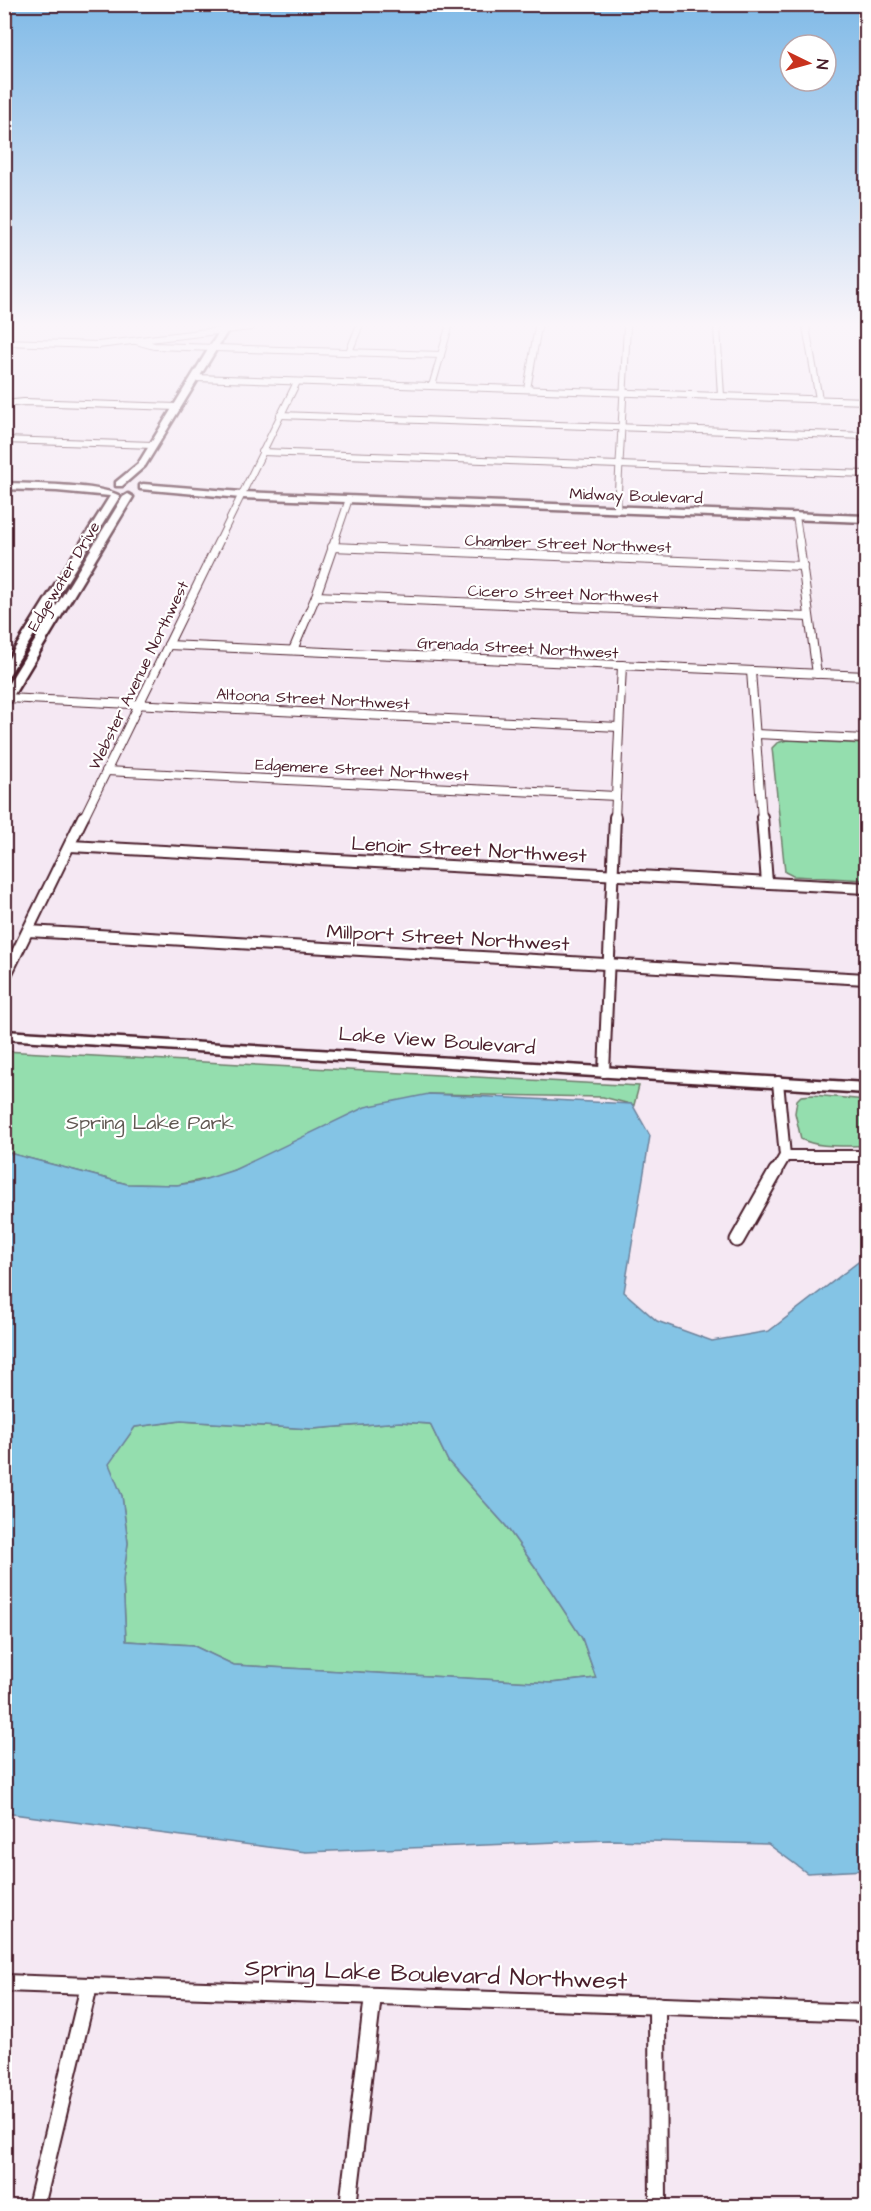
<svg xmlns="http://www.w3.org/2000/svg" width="871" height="2211" font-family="'Architects Daughter',sans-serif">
  <rect width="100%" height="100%" fill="#f5e8f3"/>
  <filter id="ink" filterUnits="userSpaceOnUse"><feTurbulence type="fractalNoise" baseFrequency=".0167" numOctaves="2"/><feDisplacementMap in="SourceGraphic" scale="12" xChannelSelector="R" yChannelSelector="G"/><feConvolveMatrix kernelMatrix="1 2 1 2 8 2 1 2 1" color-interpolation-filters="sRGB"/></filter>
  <g filter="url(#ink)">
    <!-- green -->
    <g fill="#94deae" stroke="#6f7e6c" stroke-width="1.5">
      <path d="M787,740l79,4v136l-73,-4 -8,-4 -13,-124 5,-5z"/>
      <path d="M4,1051l635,35 -5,19 -31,-8 -174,-3 -213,83 -39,8 -50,-1 -122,-32z"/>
      <path d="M813,1095l53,5v46c-21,-1 -46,3 -65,-7l-6,-26 2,-13 4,-4z"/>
      <path d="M181,1421l131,8 88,-7 30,2 18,37 58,65 32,45 44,67 14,40 -45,5 -317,-18 -42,-20 -66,-4 -3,-61 5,-37 -6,-47 -14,-32 27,-37z"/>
    </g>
    <!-- water -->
    <path fill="#84c4e5" stroke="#6d829b" stroke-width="1.5" fill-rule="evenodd" d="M429,1094l203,10 18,32 -26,156 33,29 55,20 57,-10 97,-75v614l-59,3 -39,-29 -159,-4 -303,12 -301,-39v-661l122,32 50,1 20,-3 37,-12 131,-63zM181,1421l131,8 88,-7 30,2 18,37 58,65 32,45 44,67 14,40 -45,5 -317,-18 -42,-20 -66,-4 -3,-61 5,-37 -6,-47 -13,-32 26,-37z"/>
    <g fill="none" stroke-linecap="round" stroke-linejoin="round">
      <defs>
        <g id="street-far4">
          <path d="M717,327l4,69"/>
          <path d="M806,327l13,72"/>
          <path d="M136,341l18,5 287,9"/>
          <path d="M4,342l94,3 153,-18"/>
          <path d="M349,352l10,-25"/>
          <path d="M195,378l671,23"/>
          <path d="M432,386l17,-59"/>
          <path d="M527,389l11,-62"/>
          <path d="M4,404l20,-2 153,5"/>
          <path d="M280,415l586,21"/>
          <path d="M4,440l149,5"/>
          <path d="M262,452l604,22"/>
          <path d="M4,495l7,-9"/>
          <path d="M617,509l10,-182"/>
          <path d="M796,516l4,27"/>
          <path d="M218,543l79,-161"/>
          <path d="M334,543l15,-44"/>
        </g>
        <g id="street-far3">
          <path d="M799,541l18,133"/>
          <path d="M332,547l471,19"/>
          <path d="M316,596l493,21"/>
          <path d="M168,645l698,31"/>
          <path d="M293,650l23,-54 19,-55"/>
          <path d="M751,671l11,148"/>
          <path d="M6,698l613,29"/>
          <path d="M756,734l110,5"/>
          <path d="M106,771l510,25"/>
          <path d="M83,819l136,-278"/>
          <path d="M615,819l7,-154"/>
        </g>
        <g id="street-far2">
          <path d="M762,817l5,66"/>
          <path d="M70,846l796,42"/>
          <path d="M28,931l838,48"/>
          <path d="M4,979l79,-162"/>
          <path d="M604,1072l11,-255"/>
          <path d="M785,1156h81"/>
          <path d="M775,1173l10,-17 -7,-74"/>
        </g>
        <path id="street-far1" d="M737,1240l39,-69"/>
        <g id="street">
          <path d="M4,1983l862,30"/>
          <path d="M657,2005l1,201"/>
          <path d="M36,2206l53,-220"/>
          <path d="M348,2206l25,-210"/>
        </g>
        <g id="secondary">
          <path d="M222,327h8l-85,139 -23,20h-6v-4l22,-18z"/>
          <path d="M4,483c26,1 97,1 116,13l-111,179 -5,3v-12l106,-170 -53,-5 -53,-2z"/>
          <path d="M143,484l98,8 625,24v6l-625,-24 -101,-9v-4z"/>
          <path d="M128,494l5,3 -123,204 -6,3v-13l119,-194z"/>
          <path d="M4,1031l862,52v10l-862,-54z"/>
        </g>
      </defs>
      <!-- street-far4 casing -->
      <use href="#street-far4" stroke="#4a1f2b" stroke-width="8"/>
      <!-- street-far3 casing -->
      <use href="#street-far3" stroke="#4a1f2b" stroke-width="10"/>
      <!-- street-far2 casing -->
      <use href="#street-far2" stroke="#4a1f2b" stroke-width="14"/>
      <!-- street-far1 casing -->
      <use href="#street-far1" stroke="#4a1f2b" stroke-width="17"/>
      <!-- street casing -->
      <use href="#street" stroke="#4a1f2b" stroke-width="20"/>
      <!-- secondary casing -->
      <use href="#secondary" stroke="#4a1f2b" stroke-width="5"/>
      <!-- street-far4 -->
      <use href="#street-far4" stroke="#fff" stroke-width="6"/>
      <!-- street-far3 -->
      <use href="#street-far3" stroke="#fff" stroke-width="8"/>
      <!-- street-far2 -->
      <use href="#street-far2" stroke="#fff" stroke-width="10"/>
      <!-- street-far1 -->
      <use href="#street-far1" stroke="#fff" stroke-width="13"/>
      <!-- street -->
      <use href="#street" stroke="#fff" stroke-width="16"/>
      <!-- secondary -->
      <use href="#secondary" fill="#fff" fill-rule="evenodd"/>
    </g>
  </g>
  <!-- sky -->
  <linearGradient id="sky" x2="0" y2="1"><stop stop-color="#80bae7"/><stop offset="0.51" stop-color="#faf5fa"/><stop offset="1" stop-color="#faf5fa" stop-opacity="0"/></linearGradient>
  <rect width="871" height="637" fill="url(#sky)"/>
  <g text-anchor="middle" stroke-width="4.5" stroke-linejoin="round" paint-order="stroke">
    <!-- far-street labels -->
    <g font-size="16" fill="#4a1f2b" stroke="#fff">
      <text transform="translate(636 495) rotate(2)" y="6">Midway Boulevard</text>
      <text transform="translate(568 543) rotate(2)" y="6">Chamber Street Northwest</text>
      <text transform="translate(63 576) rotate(-59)" y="6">Edgewater Drive</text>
      <text transform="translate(563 593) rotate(2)" y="6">Cicero Street Northwest</text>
      <text transform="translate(518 647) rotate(3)" y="6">Grenada Street Northwest</text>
      <text transform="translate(138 675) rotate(-64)" y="6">Webster Avenue Northwest</text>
      <text transform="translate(313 698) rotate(3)" y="6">Altoona Street Northwest</text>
      <text transform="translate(362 769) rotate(3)" y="6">Edgemere Street Northwest</text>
    </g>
    <!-- street labels -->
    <g font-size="20" fill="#4a1f2b" stroke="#fff">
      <text transform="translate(469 849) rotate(3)" y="7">Lenoir Street Northwest</text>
      <text transform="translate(448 937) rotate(3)" y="7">Millport Street Northwest</text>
      <text transform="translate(437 1040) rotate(4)" y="7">Lake View Boulevard</text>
    </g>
    <!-- park labels -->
    <g font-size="20" fill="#605852" stroke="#fff">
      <text x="150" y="1129">Spring Lake Park</text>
    </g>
    <!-- near-street labels -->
    <g font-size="24" fill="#4a1f2b" stroke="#fff">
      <text transform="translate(436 1974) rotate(2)" y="8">Spring Lake Boulevard Northwest</text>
    </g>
  </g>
  <!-- margin -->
  <rect width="871" height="2211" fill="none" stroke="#fff" stroke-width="24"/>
  <rect x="12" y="12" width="847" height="2187" fill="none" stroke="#4a1f2b" stroke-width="2" filter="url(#ink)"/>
  <!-- north arrow -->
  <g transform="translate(808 63) rotate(95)"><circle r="28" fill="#ffffff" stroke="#b7a5aa" stroke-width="1.5"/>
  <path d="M0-4.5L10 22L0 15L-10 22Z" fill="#c8321e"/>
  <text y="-9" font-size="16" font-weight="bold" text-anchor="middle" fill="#4a1f2b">N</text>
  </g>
</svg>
